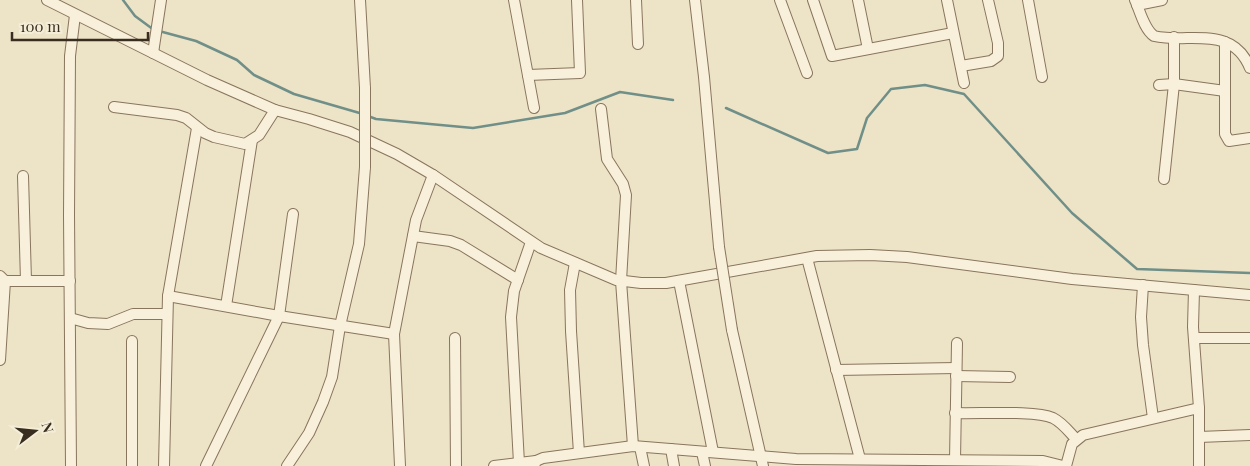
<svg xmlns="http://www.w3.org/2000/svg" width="1250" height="466" font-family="'Playfair Display',serif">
  <rect width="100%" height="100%" fill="#ede3c7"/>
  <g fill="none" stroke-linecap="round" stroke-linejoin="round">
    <!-- stream -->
    <g stroke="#6f8f88" stroke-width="2.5">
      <path d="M123,0l12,16 19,14"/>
      <path d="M159,31l37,10 41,19 17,15 40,19 69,20"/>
      <path d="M726,108l102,45 29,-4 10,-31 24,-29 34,-4 39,9 108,119 65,56 113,4"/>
      <path d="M368,116l8,3 97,9 92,-15 55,-21 53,8"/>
    </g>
    <defs>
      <g id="minor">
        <path d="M47,0l160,80 68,30 34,9 41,13 47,22 36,21 108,73 75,32 25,3h25l151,-27 53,-1 37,2 165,22 178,16"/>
        <path d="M360,0l5,88"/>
        <path d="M514,0l20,108"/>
        <path d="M636,0l2,44"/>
        <path d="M695,0l9,77 15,170"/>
        <path d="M780,0l27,73"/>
        <path d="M813,0l19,56 121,-23"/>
        <path d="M858,0l10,49"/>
        <path d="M947,0l17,83"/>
        <path d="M1028,0l14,77"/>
        <path d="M1135,0c5,11 9,29 19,36 35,8 78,-12 96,32"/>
        <path d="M1137,5l25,-5"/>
        <path d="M1225,42v92l4,7 21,-3"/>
        <path d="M153,53l8,-53"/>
        <path d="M961,66l30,-5 7,-5v-13l-10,-43"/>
        <path d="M528,75l52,-2 -3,-73"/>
        <path d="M1159,85l15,-1 51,7"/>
        <path d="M114,107l63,8 9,3 19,15 9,4 31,7 14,-9 16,-25"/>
        <path d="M601,109l6,50 16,25 3,11 -5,86 12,165"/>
        <path d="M23,176l3,105"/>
        <path d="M1164,179l10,-95v-47"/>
        <path d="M413,236l37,5 11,4 57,35"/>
        <path d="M807,258l53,201"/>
        <path d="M575,263l-5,27 1,41 8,122"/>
        <path d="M0,276l5,5h65"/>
        <path d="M679,281l34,171"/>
        <path d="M1143,285l-2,32 2,28 10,73"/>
        <path d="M1194,290l-1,37 6,81v58"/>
        <path d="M168,296l111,20 115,18"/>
        <path d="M226,306l26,-166"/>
        <path d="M70,318l18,5 20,1 25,-10h34"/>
        <path d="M732,330l31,136"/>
        <path d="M455,338l1,128"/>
        <path d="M1194,338h56"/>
        <path d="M0,360l5,-79"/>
        <path d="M836,370l120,-2"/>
        <path d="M956,376l54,1"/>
        <path d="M955,413c23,1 80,-3 98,5 10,5 16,14 23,21"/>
        <path d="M1199,437l51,-2"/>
        <path d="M640,447l4,19"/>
        <path d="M671,449l3,17"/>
        <path d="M702,452l3,14"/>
        <path d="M955,460l2,-117"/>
        <path d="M519,463l-8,-146 3,-26 17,-49"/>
        <path d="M71,466l-2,-251 1,-159 5,-41"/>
        <path d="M132,466v-125"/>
        <path d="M164,466l4,-170 29,-168"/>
        <path d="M206,466l73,-150 14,-102"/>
        <path d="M287,466l22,-33 14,-31 9,-25 8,-51 19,-82 6,-77"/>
        <path d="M400,466l-6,-132 22,-114 17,-45"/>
        <path d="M494,466l42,-5"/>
        <path d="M534,466l2,-5 7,-3 90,-12 163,13 247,2 20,5"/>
        <path d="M1066,466l6,-22 11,-9 116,-27"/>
      </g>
    </defs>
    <!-- minor casing -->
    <use href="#minor" stroke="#88755d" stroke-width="12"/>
    <!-- minor -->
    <use href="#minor" stroke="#f8f0db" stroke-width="10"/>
    <defs>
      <g id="minor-bridge">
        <path d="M365,167v-79"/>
        <path d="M719,247l13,83"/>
      </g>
    </defs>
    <!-- minor-bridge casing -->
    <use href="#minor-bridge" stroke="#88755d" stroke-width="12" stroke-linecap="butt"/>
    <!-- minor-bridge -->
    <use href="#minor-bridge" stroke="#f8f0db" stroke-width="10"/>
  </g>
  <!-- north arrow -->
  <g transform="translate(35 431) rotate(74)" stroke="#f4edd7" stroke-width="4" paint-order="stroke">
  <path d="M0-4L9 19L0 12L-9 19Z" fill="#392d20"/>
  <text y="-8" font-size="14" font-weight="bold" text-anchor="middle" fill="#392d20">N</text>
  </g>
  <!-- scale -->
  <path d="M12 32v8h136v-8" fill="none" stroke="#392d20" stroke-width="2.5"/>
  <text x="20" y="32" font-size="15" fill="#392d20" stroke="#f4edd7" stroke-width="4" paint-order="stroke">100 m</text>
</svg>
